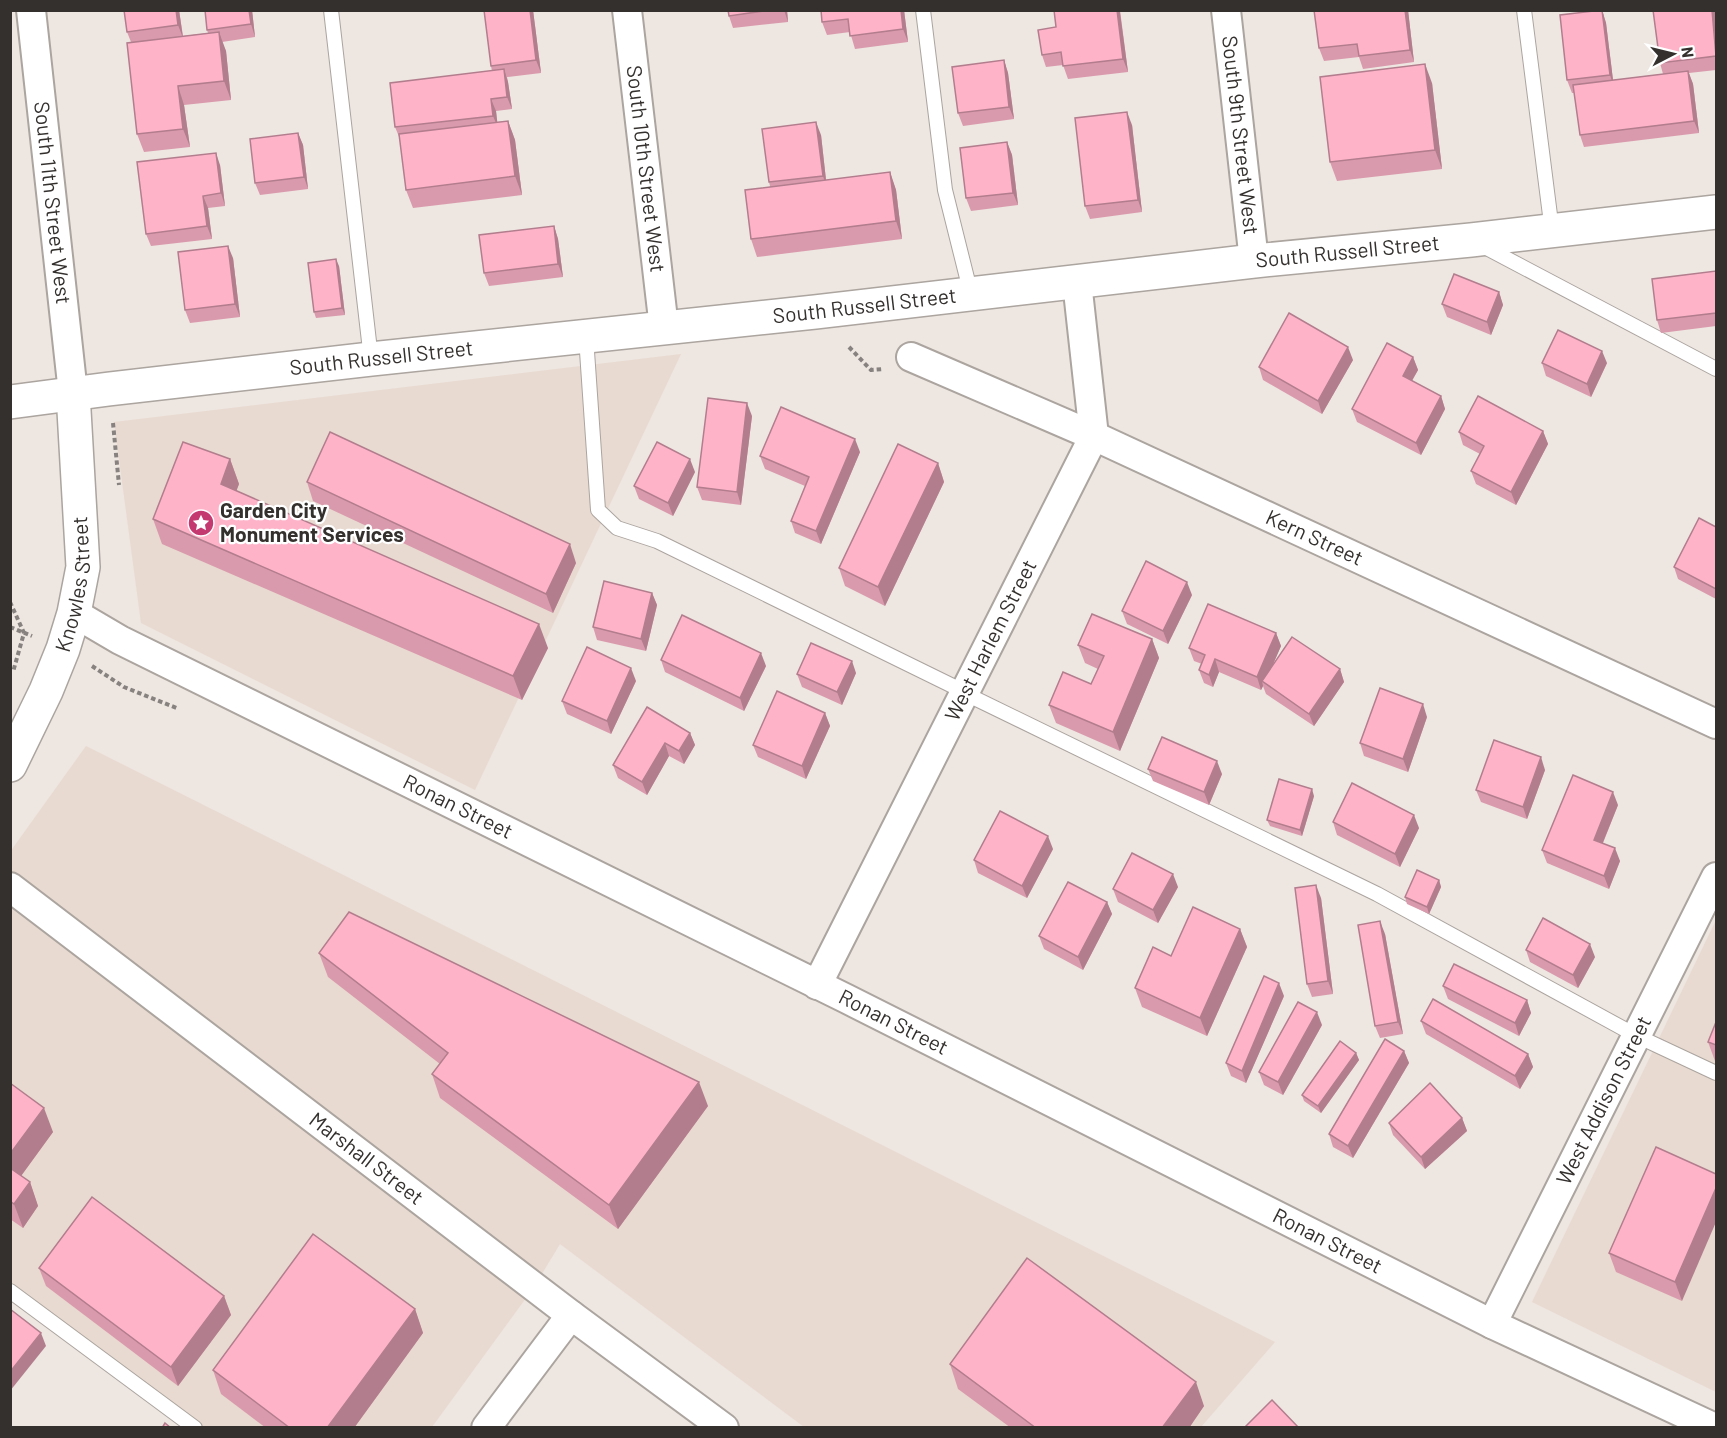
<svg xmlns="http://www.w3.org/2000/svg" width="1727" height="1438" font-family="Barlow,sans-serif">
  <rect width="100%" height="100%" fill="#eee6e1"/>
  <!-- built -->
  <g fill="#e8dad0">
    <path d="M681,354l-206,436 -334,-167 -27,-201z"/>
    <path d="M86,746l1189,596 -74,85h-397l-244,-183 -26,43 -102,140h-237l-184,-136 -1,-439z"/>
    <path d="M1716,920v472l-184,-90z"/>
  </g>
  <g fill="none" stroke-linecap="round" stroke-linejoin="round">
    <defs>
      <g id="service">
        <path d="M331,10l40,349"/>
        <path d="M923,10l22,180 26,104"/>
        <path d="M1524,10l28,221"/>
        <path d="M1481,245l235,124"/>
        <path d="M586,337l12,173 19,18 40,13 308,151 1,2 411,200 260,142 79,37"/>
        <path d="M10,1291l185,137"/>
      </g>
      <g id="minor">
        <path id="s1" d="M31,10l42,383"/>
        <path id="s2" d="M627,10l37,318"/>
        <path id="s3" d="M1226,10l28,251"/>
        <path id="s4" d="M911,357l183,79 622,288"/>
        <path id="s5" d="M74,613l46,27 727,359 645,325 223,104"/>
        <path id="s6" d="M10,887l561,428 153,113"/>
        <path id="s7" d="M817,985l277,-549 -17,-154"/>
        <path id="s8" d="M1492,1324l224,-447"/>
        <path d="M486,1428l85,-113"/>
      </g>
      <g id="tertiary">
        <path id="s9" d="M10,765l36,-74 17,-42 11,-36 9,-46 -10,-174"/>
      </g>
      <g id="secondary">
        <path id="s10" d="M10,402l99,-13 262,-30 444,-47 439,-51 217,-21 245,-28"/>
      </g>
    </defs>
    <!-- service casing -->
    <use href="#service" stroke="#aba49f" stroke-width="16"/>
    <!-- minor casing -->
    <use href="#minor" stroke="#aba49f" stroke-width="32"/>
    <!-- tertiary casing -->
    <use href="#tertiary" stroke="#aba49f" stroke-width="36"/>
    <!-- secondary casing -->
    <use href="#secondary" stroke="#aba49f" stroke-width="36"/>
    <!-- path -->
    <g stroke="#87827f" stroke-width="4" stroke-dasharray="4.5 3" stroke-linecap="butt">
      <path d="M849,347l22,23 12,-1"/>
      <path d="M113,423l6,62"/>
      <path d="M10,602l14,31 -11,39"/>
      <path d="M10,627l22,9"/>
      <path d="M92,666l32,21 55,22"/>
    </g>
    <!-- service -->
    <use href="#service" stroke="#fff" stroke-width="14"/>
    <!-- minor -->
    <use href="#minor" stroke="#fff" stroke-width="28"/>
    <!-- tertiary -->
    <use href="#tertiary" stroke="#fff" stroke-width="33"/>
    <!-- secondary -->
    <use href="#secondary" stroke="#fff" stroke-width="33"/>
  </g>
  <!-- wall -->
  <g fill="#da9aad">
    <path d="M124,10h55l4,26 25,-3 -1,-3 45,-20 3,27 -33,5 4,9 5,49 -47,5 6,42 -46,5 -7,-18 -6,-92 -4,-10z"/>
    <path d="M533,10l8,63 -34,4 1,5 4,27 -16,2 1,11 11,-1 7,19 7,55 -109,13 -7,-18 -6,-51 -5,-12 97,-56 -1,-5z"/>
    <path d="M728,10h59l1,12 -55,6 -4,-12z"/>
    <path d="M904,10l4,32 -53,7 -5,-17 -23,3 -5,-13z"/>
    <path d="M1054,10h66l8,62 -60,7 -5,-14 -17,2 -4,-12 14,-28z"/>
    <path d="M1408,10l6,52 -51,7 -4,-12 -35,4 -5,-13z"/>
    <path d="M1602,10l4,13 7,57 50,-6 -3,-11 -7,-53h62l1,15v45l-27,3 4,11 6,49 -115,14 -4,-12 -6,-42h-2l-5,-13z"/>
    <path d="M1004,60l4,13 6,46 -51,7 -5,-13z"/>
    <path d="M1432,83l10,86 -105,12 -7,-19z"/>
    <path d="M1132,125l10,87 -52,7 -5,-13z"/>
    <path d="M298,133l5,12 5,44 -48,6 -5,-12z"/>
    <path d="M821,135l5,45 64,-8 6,18 6,49 -145,18 -6,-18 19,-53 -1,-4z"/>
    <path d="M1007,142l5,13 6,50 -47,6 -5,-13z"/>
    <path d="M220,165l5,41 -17,2 4,31 -61,7 -5,-12z"/>
    <path d="M554,226l4,13 5,38 -74,9 -5,-13z"/>
    <path d="M233,258l7,59 -50,6 -5,-13z"/>
    <path d="M339,266l6,49 -29,3 -2,-6z"/>
    <path d="M1716,271v55l-55,7 -4,-13z"/>
    <path d="M1499,292l4,13 -12,30 -44,-18 -5,-13z"/>
    <path d="M1413,357l5,13 -6,11 29,15 4,13 -24,46 -64,-33 -5,-13z"/>
    <path d="M1353,360l-31,54 -59,-34 -4,-13z"/>
    <path d="M1542,363h65l-16,34 -45,-21z"/>
    <path d="M752,416l-11,89 -39,-5 -5,-13z"/>
    <path d="M1543,431l5,13 -32,61 -40,-21 -5,-13 9,-17 -17,-9 -4,-13z"/>
    <path d="M860,452l-39,92 -26,-11 -4,-12 14,-35 -40,-17 -5,-13z"/>
    <path d="M230,459l9,25 -3,7 312,157 -26,52 -360,-156 -9,-25z"/>
    <path d="M938,463l6,19 -59,124 -40,-20 -6,-18z"/>
    <path d="M695,472l-22,44 -34,-17 -5,-13z"/>
    <path d="M307,482l269,81 -23,50 -240,-112z"/>
    <path d="M1716,527v72l-38,-20 -4,-12z"/>
    <path d="M652,593l5,12 -11,46 -49,-11 -4,-13z"/>
    <path d="M1192,595l-24,49 -41,-20 -5,-13z"/>
    <path d="M1276,633l5,13 -9,20 68,3 4,13 -30,44 -48,-32 -3,-8 -2,4 -42,-18 -6,15 -9,-4 -5,-13 3,-6 -8,-3 -5,-13z"/>
    <path d="M1152,639l7,19 -39,93 -64,-28 -7,-18 42,-21 7,-15 -13,-6 -7,-18z"/>
    <path d="M661,660l105,6 -22,45 -79,-39z"/>
    <path d="M856,673l-14,32 -40,-18 -5,-13z"/>
    <path d="M636,681l-25,53 -44,-20 -5,-13z"/>
    <path d="M825,713l5,13 -24,53 -48,-22 -5,-12z"/>
    <path d="M1427,717l-19,55 -44,-16 -4,-13z"/>
    <path d="M690,733l5,12 -11,19 -15,-8 -22,39 -29,-17 -5,-13z"/>
    <path d="M1148,769l74,5 -13,31 -56,-24z"/>
    <path d="M1545,770l-18,49 -46,-17 -5,-12z"/>
    <path d="M1314,796l-12,40 -32,-10 -3,-6z"/>
    <path d="M1618,805l-15,38 17,18 -11,28 -62,-26 -5,-13z"/>
    <path d="M1333,822l86,6 -19,39 -63,-32z"/>
    <path d="M1053,849l-26,49 -49,-25 -4,-13z"/>
    <path d="M1439,880l2,7 -12,27 -22,-10 -2,-7z"/>
    <path d="M1178,887l-20,36 -40,-21 -5,-13z"/>
    <path d="M1321,898l12,96 -21,3 -5,-13z"/>
    <path d="M1107,902l5,12 -29,56 -39,-21 -5,-13z"/>
    <path d="M1240,929l7,18 -40,89 -65,-29 -7,-19 36,-32z"/>
    <path d="M1385,934l18,100 -23,4 -5,-12z"/>
    <path d="M1526,950l69,7 -17,31 -48,-26z"/>
    <path d="M319,953l389,153 -90,123 -178,-131 -8,-24 8,-10 -112,-87z"/>
    <path d="M1443,986l84,14 4,13 -12,23 -71,-37z"/>
    <path d="M1284,996l-38,87 -15,-7 -5,-13z"/>
    <path d="M1421,1021l107,33 5,13 -13,22 -94,-55z"/>
    <path d="M1716,1022v39h-1l-7,-19z"/>
    <path d="M1322,1025l-39,70 -19,-10 -5,-13z"/>
    <path d="M1404,1051l5,12 -56,95 -20,-11 -4,-13z"/>
    <path d="M1356,1053l3,7 -38,53 -17,-12 -2,-6z"/>
    <path d="M10,1083l43,49 -32,44 9,6 8,24 -15,22 -13,-9z"/>
    <path d="M1462,1118l5,13 -42,38 -32,-34 -4,-12z"/>
    <path d="M1656,1147l26,154 -66,-29 -7,-19z"/>
    <path d="M39,1268l185,28 7,19 -53,71 -132,-100z"/>
    <path d="M415,1309l8,24 -69,95h-88l-45,-34 -8,-24z"/>
    <path d="M950,1364l254,42 -15,22h-178l-53,-39z"/>
  </g>
  <!-- shaded-wall -->
  <g fill="#b27d8d">
    <path d="M176,10h3l4,28 -5,-13z"/>
    <path d="M249,10h3l3,27 -4,-13z"/>
    <path d="M530,10h3l8,63 -5,-13z"/>
    <path d="M784,10h3l1,12z"/>
    <path d="M901,10h3l4,32 -5,-13z"/>
    <path d="M1117,10h3v3l8,59 -5,-13z"/>
    <path d="M1405,10h3l6,52 -4,-12z"/>
    <path d="M1602,10l4,13 8,65 -4,-13z"/>
    <path d="M1712,10h3l1,15v25z"/>
    <path d="M219,32l7,19 5,49 -7,-19z"/>
    <path d="M1004,60l4,13 6,46 -5,-12z"/>
    <path d="M1425,64l7,19 10,86 -7,-19z"/>
    <path d="M504,69l4,13 4,27 -5,-12z"/>
    <path d="M1688,71l5,13 6,49 -5,-12z"/>
    <path d="M178,86l6,19 6,42 -7,-18z"/>
    <path d="M491,99l5,12 2,17 -5,-12z"/>
    <path d="M1127,112l5,13 10,87 -4,-12z"/>
    <path d="M508,121l7,19 7,55 -7,-19z"/>
    <path d="M816,122l5,13 6,54 -4,-13z"/>
    <path d="M298,133l5,12 5,44 -4,-12z"/>
    <path d="M1007,142l5,13 6,50 -5,-12z"/>
    <path d="M216,153l4,12 5,41 -4,-13z"/>
    <path d="M890,172l6,18 6,49 -6,-18z"/>
    <path d="M203,196l5,12 4,31 -5,-13z"/>
    <path d="M554,226l4,13 5,38 -5,-13z"/>
    <path d="M228,246l5,12 7,59 -5,-13z"/>
    <path d="M336,259l3,7 6,49 -3,-7z"/>
    <path d="M1499,292l4,13 -12,30 -4,-13z"/>
    <path d="M1348,347l5,13 -31,54 -4,-13z"/>
    <path d="M1602,351l5,12 -16,34 -4,-13z"/>
    <path d="M1413,357l5,13 -11,19 -4,-13z"/>
    <path d="M1441,396l4,13 -24,46 -5,-12z"/>
    <path d="M747,403l5,13 -11,89 -4,-13z"/>
    <path d="M1543,431l5,13 -32,61 -5,-13z"/>
    <path d="M855,439l5,13 -39,92 -5,-13z"/>
    <path d="M230,459l9,25 -9,24 -9,-24z"/>
    <path d="M690,459l5,13 -22,44 -5,-13z"/>
    <path d="M938,463l6,19 -59,124 -7,-19z"/>
    <path d="M570,544l6,19 -23,50 -7,-19z"/>
    <path d="M1187,582l5,13 -24,49 -5,-13z"/>
    <path d="M652,593l5,12 -11,46 -5,-12z"/>
    <path d="M539,624l9,24 -26,52 -9,-24z"/>
    <path d="M1276,633l5,13 -16,37 -3,-2 1,5 -2,4 -4,-13z"/>
    <path d="M1152,639l7,19 -39,93 -7,-19z"/>
    <path d="M761,653l5,13 -22,45 -4,-13z"/>
    <path d="M1215,659l4,13 -6,15 -4,-12z"/>
    <path d="M852,661l4,12 -14,32 -5,-13z"/>
    <path d="M631,668l5,13 -25,53 -4,-13z"/>
    <path d="M1340,669l4,13 -30,44 -5,-12z"/>
    <path d="M1423,704l4,13 -19,55 -5,-13z"/>
    <path d="M825,713l5,13 -24,53 -4,-13z"/>
    <path d="M690,733l5,12 -11,19 -5,-13z"/>
    <path d="M665,743l4,13 -22,39 -5,-13z"/>
    <path d="M1541,757l4,13 -18,49 -4,-12z"/>
    <path d="M1217,761l5,13 -13,31 -5,-13z"/>
    <path d="M1312,789l2,7 -12,40 -2,-6z"/>
    <path d="M1613,792l5,13 -19,47 -5,-12z"/>
    <path d="M1414,815l5,13 -19,39 -5,-13z"/>
    <path d="M1048,836l5,13 -26,49 -5,-12z"/>
    <path d="M1615,848l5,13 -11,28 -5,-13z"/>
    <path d="M1173,874l5,13 -20,36 -5,-13z"/>
    <path d="M1439,880l2,7 -12,27 -2,-7z"/>
    <path d="M1316,885l5,13 12,96 -5,-13z"/>
    <path d="M1107,902l5,12 -29,56 -5,-13z"/>
    <path d="M1380,921l5,13 18,100 -5,-12z"/>
    <path d="M1240,929l7,18 -40,89 -7,-18z"/>
    <path d="M1590,944l5,13 -17,31 -5,-13z"/>
    <path d="M1279,983l5,13 -38,87 -4,-12z"/>
    <path d="M1527,1000l4,13 -12,23 -4,-13z"/>
    <path d="M1317,1012l5,13 -39,70 -5,-13z"/>
    <path d="M1404,1051l5,12 -56,95 -5,-12z"/>
    <path d="M1356,1053l3,7 -38,53 -3,-7z"/>
    <path d="M1528,1054l5,13 -13,22 -5,-13z"/>
    <path d="M699,1082l9,24 -90,123 -9,-24z"/>
    <path d="M44,1108l9,24 -40,55 -3,-5v-28z"/>
    <path d="M1462,1118l5,13 -42,38 -4,-12z"/>
    <path d="M30,1182l8,24 -15,22 -9,-24z"/>
    <path d="M1716,1188v34l-34,79 -7,-19z"/>
    <path d="M224,1296l7,19 -53,71 -7,-19z"/>
    <path d="M415,1309l8,24 -69,95h-27z"/>
    <path d="M41,1333l5,13 -36,45v-19z"/>
    <path d="M1196,1382l8,24 -15,22h-27z"/>
  </g>
  <!-- building -->
  <g fill="#feb3c9" stroke="#b27d8d" stroke-width="1.5">
    <path d="M124,10h52l2,15 -51,7z"/>
    <path d="M205,10h44l2,14 -44,6z"/>
    <path d="M484,10h46l6,50 -45,6z"/>
    <path d="M728,10h42l-41,6z"/>
    <path d="M821,10h80l2,19 -53,7 -2,-17 -26,3z"/>
    <path d="M1054,10h63l6,49 -60,7 -2,-14 -19,3 -4,-25 18,-3z"/>
    <path d="M1314,10h91l5,40 -51,6 -2,-12 -38,4z"/>
    <path d="M1602,10l8,65 -43,5 -7,-65z"/>
    <path d="M1653,10h59l4,46 -56,7z"/>
    <path d="M219,32l5,49 -46,5 5,43 -46,5 -10,-91z"/>
    <path d="M1004,60l5,47 -51,6 -6,-46z"/>
    <path d="M1425,64l10,86 -105,12 -10,-85z"/>
    <path d="M504,69l3,28 -16,2 2,17 -98,11 -5,-44z"/>
    <path d="M1688,71l6,50 -114,14 -7,-50z"/>
    <path d="M1127,112l11,88 -53,6 -10,-88z"/>
    <path d="M508,121l7,55 -109,14 -7,-56z"/>
    <path d="M816,122l7,54 -54,6 -7,-53z"/>
    <path d="M298,133l6,44 -49,6 -5,-44z"/>
    <path d="M1007,142l6,51 -47,5 -6,-50z"/>
    <path d="M216,153l5,40 -18,3 4,30 -61,8 -9,-72z"/>
    <path d="M890,172l6,49 -145,18 -6,-49z"/>
    <path d="M554,226l4,38 -74,9 -5,-38z"/>
    <path d="M228,246l7,58 -50,6 -7,-58z"/>
    <path d="M336,259l6,49 -28,4 -6,-49z"/>
    <path d="M1716,271v42l-59,7 -5,-41z"/>
    <path d="M1454,274l45,18 -12,30 -45,-18z"/>
    <path d="M1289,313l59,34 -30,54 -59,-34z"/>
    <path d="M1558,330l44,21 -15,33 -45,-21z"/>
    <path d="M1387,343l26,14 -10,19 38,20 -25,47 -64,-34z"/>
    <path d="M1478,396l65,35 -32,61 -40,-21 13,-25 -25,-14z"/>
    <path d="M708,398l39,5 -10,89 -40,-5z"/>
    <path d="M781,407l74,32 -39,92 -25,-10 18,-44 -49,-21z"/>
    <path d="M330,432l240,112 -24,50 -239,-112z"/>
    <path d="M183,442l47,17 -9,25 318,140 -26,52 -360,-157z"/>
    <path d="M657,442l33,17 -22,44 -34,-17z"/>
    <path d="M898,444l40,19 -60,124 -39,-19z"/>
    <path d="M1699,518l17,9v62l-42,-22z"/>
    <path d="M1146,561l41,21 -24,49 -41,-20z"/>
    <path d="M604,581l48,12 -11,46 -48,-12z"/>
    <path d="M1208,604l68,29 -19,44 -42,-18 -6,16 -10,-5 6,-15 -16,-7z"/>
    <path d="M1092,614l60,25 -39,93 -64,-27 14,-33 28,12 13,-28 -26,-11z"/>
    <path d="M682,615l79,38 -21,45 -79,-38z"/>
    <path d="M1292,637l48,32 -31,45 -47,-33z"/>
    <path d="M811,643l41,18 -15,31 -40,-18z"/>
    <path d="M587,647l44,21 -24,53 -45,-20z"/>
    <path d="M1380,688l43,16 -20,55 -43,-16z"/>
    <path d="M777,691l48,22 -23,53 -49,-21z"/>
    <path d="M647,707l43,26 -11,18 -14,-8 -23,39 -29,-17z"/>
    <path d="M1162,737l55,24 -13,31 -56,-23z"/>
    <path d="M1494,740l47,17 -18,50 -47,-17z"/>
    <path d="M1573,775l40,17 -19,48 21,8 -11,28 -62,-26z"/>
    <path d="M1279,779l33,10 -12,41 -33,-10z"/>
    <path d="M1352,783l62,32 -19,39 -62,-32z"/>
    <path d="M1000,811l48,25 -26,50 -48,-26z"/>
    <path d="M1132,853l41,21 -20,36 -40,-21z"/>
    <path d="M1417,870l22,10 -12,27 -22,-10z"/>
    <path d="M1068,882l39,20 -29,55 -39,-21z"/>
    <path d="M1316,885l12,96 -21,3 -12,-96z"/>
    <path d="M1193,907l47,22 -40,89 -65,-30 18,-41 18,9z"/>
    <path d="M349,912l350,170 -90,123 -177,-131 16,-21 -129,-100z"/>
    <path d="M1543,918l47,26 -17,31 -47,-25z"/>
    <path d="M1380,921l18,101 -23,4 -17,-101z"/>
    <path d="M1454,964l73,36 -12,23 -72,-37z"/>
    <path d="M1264,976l15,7 -37,88 -16,-8z"/>
    <path d="M1433,999l95,55 -13,22 -94,-55z"/>
    <path d="M1298,1002l19,10 -39,70 -19,-10z"/>
    <path d="M1716,1022v23l-8,-3z"/>
    <path d="M1385,1039l19,12 -56,95 -19,-12z"/>
    <path d="M1340,1041l16,12 -38,53 -16,-11z"/>
    <path d="M10,1083l34,25 -34,46z"/>
    <path d="M1430,1083l32,35 -41,39 -32,-34z"/>
    <path d="M1656,1147l60,27v14l-41,94 -66,-29z"/>
    <path d="M10,1168l20,14 -16,22 -4,-3z"/>
    <path d="M92,1197l132,99 -53,71 -132,-99z"/>
    <path d="M313,1234l102,75 -88,119h-37l-77,-58z"/>
    <path d="M1027,1258l169,124 -34,46h-126l-86,-64z"/>
    <path d="M10,1309l31,24 -31,39z"/>
    <path d="M1272,1400l27,28h-55z"/>
    <path d="M165,1423l6,5h-9z"/>
  </g>
  <!-- icons -->
  <defs>
    <symbol id="sight-disc" viewBox="-11 -11 22 22"><circle r="9.5" fill="#c43970" stroke="#fff"/><path d="M0-6L1.8-2.2L6-1.7L2.9 1.2L3.7 5.4L0 3.3L-3.7 5.4L-2.9 1.2L-6-1.7L-1.8-2.2Z" fill="#fff"/></symbol>
  </defs>
  <g fill-rule="evenodd">
    <use href="#sight-disc" x="186" y="508" width="30" height="30"/>
  </g>
  <g text-anchor="middle" stroke-width="4.5" stroke-linejoin="round" paint-order="stroke">
    <!-- street labels -->
    <g font-size="21" fill="#33302e" stroke="#fff">
      <text dy="7" stroke="none"><textPath href="#s3" startOffset="126">South 9th Street West</textPath></text>
      <text dy="7" stroke="none"><textPath href="#s2" startOffset="160">South 10th Street West</textPath></text>
      <text dy="7" stroke="none"><textPath href="#s1" startOffset="194">South 11th Street West</textPath></text>
      <text dy="7" stroke="none"><textPath href="#s10" startOffset="1346">South Russell Street</textPath></text>
      <text dy="7" stroke="none"><textPath href="#s10" startOffset="860">South Russell Street</textPath></text>
      <text dy="7" stroke="none"><textPath href="#s10" startOffset="374">South Russell Street</textPath></text>
      <text dy="7" stroke="none"><textPath href="#s4" startOffset="442">Kern Street</textPath></text>
      <text dy="7" stroke="none"><textPath href="#s9" startOffset="194">Knowles Street</textPath></text>
      <text dy="7" stroke="none"><textPath href="#s7" startOffset="386">West Harlem Street</textPath></text>
      <text dy="7" stroke="none"><textPath href="#s5" startOffset="430">Ronan Street</textPath></text>
      <text dy="7" stroke="none"><textPath href="#s5" startOffset="916">Ronan Street</textPath></text>
      <text dy="7" stroke="none"><textPath href="#s8" startOffset="250">West Addison Street</textPath></text>
      <text dy="7" stroke="none"><textPath href="#s6" startOffset="448">Marshall Street</textPath></text>
      <text dy="7" stroke="none"><textPath href="#s5" startOffset="1402">Ronan Street</textPath></text>
    </g>
    <!-- poi labels -->
    <g font-size="21" font-weight="bold" fill="#33302e" stroke="#fff" text-anchor="start">
      <text x="220" y="518">Garden City<tspan x="220" dy="24">Monument Services</tspan></text>
    </g>
  </g>
  <!-- border -->
  <rect width="1727" height="1438" fill="none" stroke="#33302e" stroke-width="24"/>
  <!-- north arrow -->
  <g transform="translate(1673 54) rotate(83)" stroke="#ffffff" stroke-width="4.5" paint-order="stroke">
  <path d="M0-4.5L10 22L0 15L-10 22Z" fill="#33302e"/>
  <text y="-9" font-size="16" font-weight="bold" text-anchor="middle" fill="#33302e">N</text>
  </g>
</svg>
